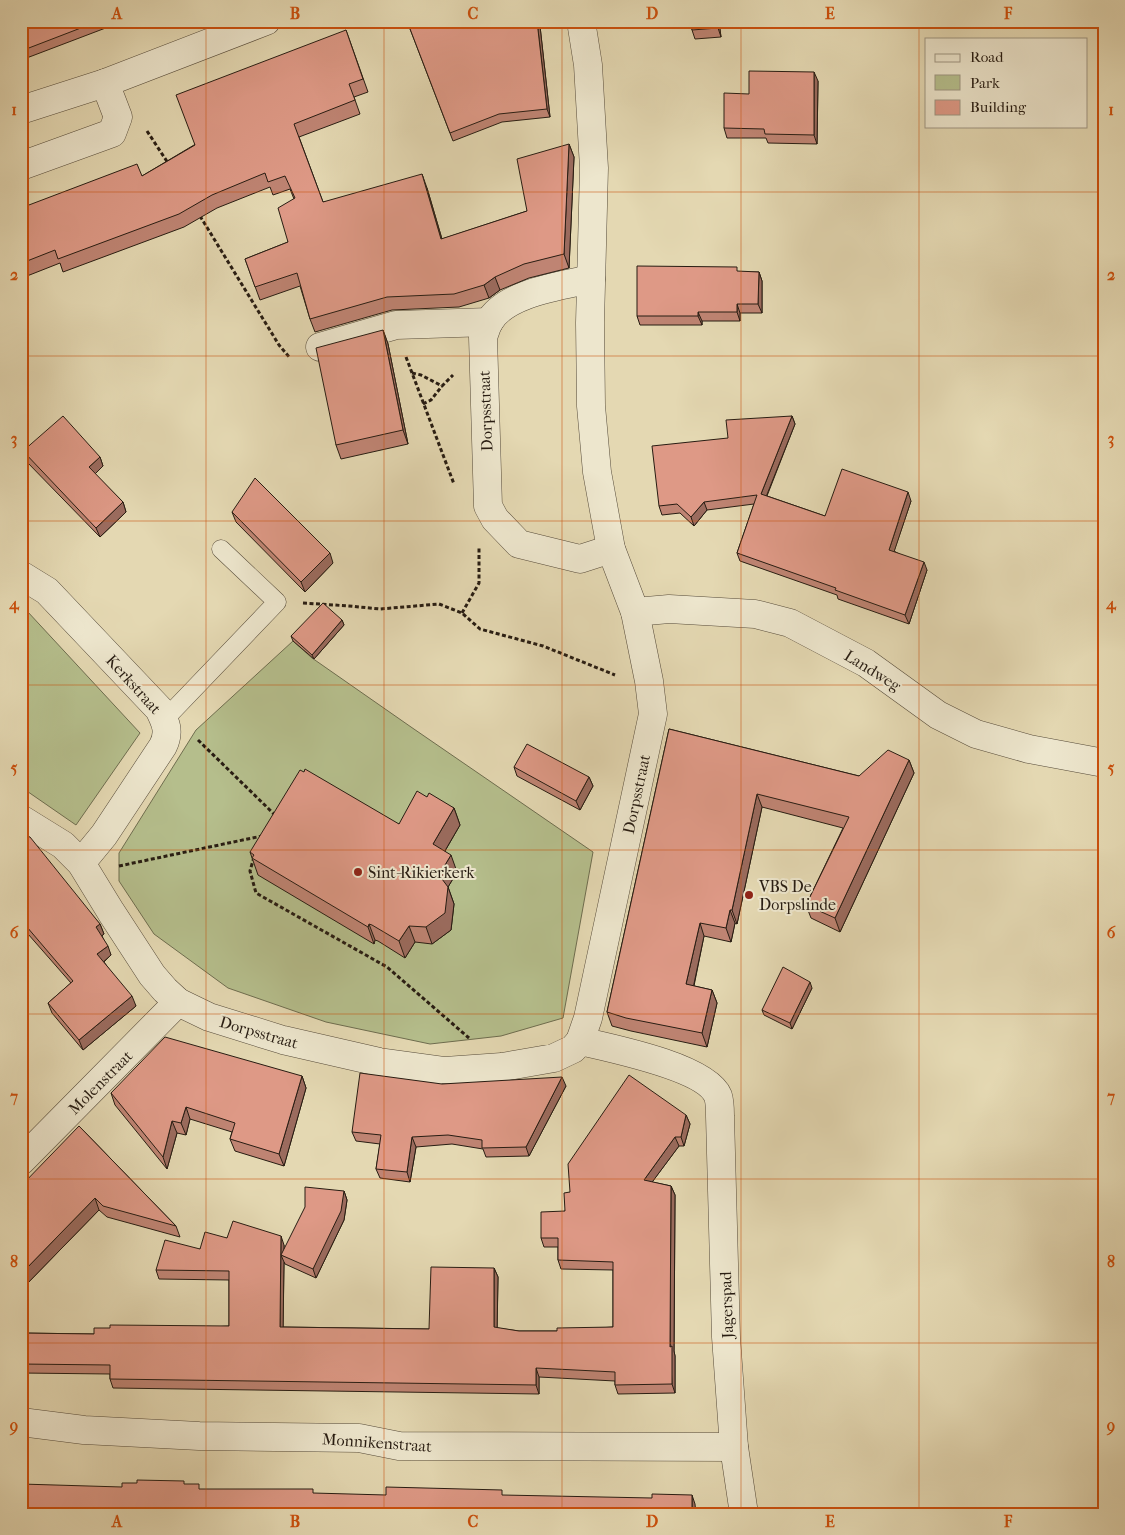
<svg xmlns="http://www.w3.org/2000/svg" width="1125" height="1535" font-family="'IM FELL French Canon',serif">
  <rect width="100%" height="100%" fill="#e4d8b2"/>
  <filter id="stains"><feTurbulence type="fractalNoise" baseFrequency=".004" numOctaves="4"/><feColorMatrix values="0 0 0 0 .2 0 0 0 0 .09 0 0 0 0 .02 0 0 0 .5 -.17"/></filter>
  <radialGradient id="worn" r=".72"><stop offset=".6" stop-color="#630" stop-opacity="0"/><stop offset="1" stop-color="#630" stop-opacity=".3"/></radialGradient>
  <!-- green -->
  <g fill="#b5be8c" stroke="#6e6d4f">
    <path d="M21,607l6,4 113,122 -64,92 -55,-38z"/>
    <path d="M293,641l19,17 99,69 182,125 -30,166 -62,18 -71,8 -104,-22 -98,-34 -74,-54 -35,-53v-28l77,-123z"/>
  </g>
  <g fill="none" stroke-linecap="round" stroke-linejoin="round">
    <defs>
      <path id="lane" d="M165,719l112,-117 -56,-53"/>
      <g id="street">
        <path d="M21,110l84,-27 161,-62"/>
        <path d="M21,166l91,-33 6,-16 -13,-34"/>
        <path d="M591,279c-31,7 -86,14 -102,43 -3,5 -4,11 -6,15l5,169 7,13 24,25 61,15 31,-10"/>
        <path d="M320,347l76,-22 93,-3"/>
        <path d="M21,575l26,16 112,118c7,14 11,23 4,37l-59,89 -23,28"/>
        <path d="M635,612l34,-3 86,5 35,9 76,40 72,52 38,19 53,15 75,14"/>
        <path d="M21,819l42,26 18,18 30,49 41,63 13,15 13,12 31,15 74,23 96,22 66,9 57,-4 52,-9 19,-9 7,-8 8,-23 9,-42 56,-262 -4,-33 -14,-69 -24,-63 -14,-77 -6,-66 -1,-83 4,-155 -6,-103 -7,-44"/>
        <path d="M580,1041c30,7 126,26 138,55 2,6 2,14 2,20l6,221 8,110 10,67"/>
        <path d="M21,1161l157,-159"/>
        <path d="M21,1422l63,8 115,6 160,2 40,8 335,1"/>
      </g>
    </defs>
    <!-- lane casing -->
    <use href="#lane" stroke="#564b3a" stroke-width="19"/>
    <!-- street casing -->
    <use href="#street" stroke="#564b3a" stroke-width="29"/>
    <!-- path -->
    <g stroke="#271c12" stroke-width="3" stroke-dasharray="4 2.5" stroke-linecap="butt">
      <path d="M147,131l21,32"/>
      <path d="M200,216l79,129 11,13"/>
      <path d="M406,357l48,127"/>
      <path d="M412,373l9,2 21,11 11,-11"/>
      <path d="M423,404l8,-4 11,-14"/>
      <path d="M303,603l46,3 31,3 59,-5 23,9 18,16 63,17 72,29"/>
      <path d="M462,613l17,-30v-35"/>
      <path d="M198,740l78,76"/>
      <path d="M254,857l-4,14 6,22 131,74 82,71"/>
      <path d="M119,866l143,-30"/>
    </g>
    <!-- lane -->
    <use href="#lane" stroke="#ede6cd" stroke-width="18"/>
    <!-- street -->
    <use href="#street" stroke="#ede6cd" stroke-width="28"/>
  </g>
  <!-- wall -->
  <g fill="#bf8473" stroke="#271c12">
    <path d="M21,21h103l-100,38 -3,-8z"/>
    <path d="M407,21l133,5 10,91 -48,5 -49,19z"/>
    <path d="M691,21h41l-13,1 2,15 -26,2 -3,-9z"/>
    <path d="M346,30l22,62 -14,5 6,17 -61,23 24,65 104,-14 15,51 85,-28 42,-67 5,13 -5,111 -40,10 -29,12 -11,8 -30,9 -67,3 -77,22 -5,-13 -10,-33 -40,14 -15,-41 43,-17 6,-43 -4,-10 -17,6 -3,-8 -53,21 -33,19 -121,45 -3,-9 -33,13 -1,-2 -5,2v-68l121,-32 52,-31z"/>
    <path d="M818,81l-1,63 -49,-1 -2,-5h-39l-3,-10 25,-34z"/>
    <path d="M739,272h20l3,9v32h-22v8h-38v4h-62l-3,-9z"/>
    <path d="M383,330l5,14 20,100 -67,15 -5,-14z"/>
    <path d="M792,416l3,8 -28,72 58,20 86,-15 -17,50 33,19 -18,54 -71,-25 -1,-4 -97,-34 -3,-8 17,-49 -47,6 -13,16 -14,-13 -18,2 -3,-9 69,-68z"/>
    <path d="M23,451l77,6 3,9 -8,8 28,28 3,10 -26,25 -74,-76z"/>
    <path d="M232,512l101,51 -28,29 -69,-70z"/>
    <path d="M342,620l2,5 -30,34 -21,-18 -2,-5z"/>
    <path d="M669,729l190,47 50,-16 5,13 -74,159 -29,-14 -5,-13 37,-77 -81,-21 -25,117 -2,-1 -4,19 -27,-6 -10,50 18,4 5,13 -10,44 -76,-16 -19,-5 -5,-14z"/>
    <path d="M514,767l75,10 4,9 -13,24 -63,-34z"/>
    <path d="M427,797l27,11 6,17 -15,26 12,21 -9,15 6,17 -3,26 -19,14 -17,-2 -10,16 -27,-17 -3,-1 -1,4 -116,-69 -8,-23 149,-28z"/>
    <path d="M21,834l79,90 4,10 -2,2 9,19 -7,7 32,44 -53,44 -31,-37 -4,-10 23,-20 -43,-49 -7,-7z"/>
    <path d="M812,988l-20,41 -28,-14 -2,-5z"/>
    <path d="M302,1076l4,12 -22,78 -49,-15 -5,-12 2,-7 -42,-13 -4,16 -9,-2 -10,36 -52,-64 -4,-12z"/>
    <path d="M442,1084l124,2 -37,70 -43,1 -3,-8 -31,-5 -36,3 -6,35 -30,-4 -4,-9 4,-25 -24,-3 -4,-9z"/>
    <path d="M686,1115l4,9 -6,22h-5l-27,36 19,4 4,9 -1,156 1,5v37l-57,1 -3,-9v-4l-76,-4v17l-426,-6 -3,-9v-5l-89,-1v-40l73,1 135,-8v-46l-70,-1 -3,-9 44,-21 27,-11 57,7v4l60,-58 3,9 -3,20 -28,58 -31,-14 -1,-2 -1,65 146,2 65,-61 4,9 -1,51 22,3h38l56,-4v-57l-52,-1 -3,-9v-13h-14l-3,-9 24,-27 5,-19z"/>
    <path d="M79,1126l97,100 4,11 -73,-20 -8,-7 -78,80z"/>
  </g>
  <!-- shaded-wall -->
  <g fill="#9b6b5e" stroke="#271c12">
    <path d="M537,21h1l2,5 10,91 -3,-8z"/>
    <path d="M717,21h2v1l2,15 -3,-9z"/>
    <path d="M814,72l4,9 -1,63 -3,-9z"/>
    <path d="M569,144l5,13 -5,111 -5,-14z"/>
    <path d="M422,174l5,14 19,65 -5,-14z"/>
    <path d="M759,272l3,9v32l-4,-9z"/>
    <path d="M495,277l5,13 -11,8 -5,-13z"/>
    <path d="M737,304l3,9v8l-3,-9z"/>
    <path d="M698,312l4,9v4l-4,-9z"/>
    <path d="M383,330l5,14 20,100 -5,-14z"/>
    <path d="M792,416l3,8 -31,78 -3,-8z"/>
    <path d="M100,457l3,9 -11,11 -3,-10z"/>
    <path d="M908,492l3,9 -19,57 -3,-8z"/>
    <path d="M123,502l3,10 -26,25 -4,-9z"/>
    <path d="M704,502l3,8 -13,16 -3,-9z"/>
    <path d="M330,553l3,10 -28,29 -4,-10z"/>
    <path d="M924,562l3,8 -18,54 -4,-9z"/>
    <path d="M342,620l2,5 -30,34 -2,-4z"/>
    <path d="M909,760l5,13 -74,159 -5,-14z"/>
    <path d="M589,777l4,9 -13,24 -4,-9z"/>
    <path d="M757,794l5,13 -25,117 -5,-14z"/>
    <path d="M454,808l6,17 -21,36 -6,-17z"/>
    <path d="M451,855l6,17 -12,20 -6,-17z"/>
    <path d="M448,887l6,17 -3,26 -19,14 -6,-17z"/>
    <path d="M730,910l5,13 -4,19 -5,-14z"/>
    <path d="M700,923l4,13 -13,62 -5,-14z"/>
    <path d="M100,924l4,10 -4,3 -4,-10z"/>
    <path d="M369,924l6,16 -1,4 -6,-17z"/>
    <path d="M409,926l6,16 -10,16 -6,-17z"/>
    <path d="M108,946l3,9 -10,9 -4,-10z"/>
    <path d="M810,982l2,6 -20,41 -2,-6z"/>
    <path d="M712,990l5,13 -10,44 -5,-14z"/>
    <path d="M132,996l4,10 -53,44 -4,-10z"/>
    <path d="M302,1076l4,12 -22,78 -5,-12z"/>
    <path d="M562,1077l4,9 -37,70 -3,-9z"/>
    <path d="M186,1107l4,12 -4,16 -5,-12z"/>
    <path d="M686,1115l4,9 -6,22 -3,-9z"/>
    <path d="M172,1121l5,12 -10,36 -4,-12z"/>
    <path d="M412,1137l4,10 -6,35 -3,-10z"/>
    <path d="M675,1137l4,9 -32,43 -3,-9z"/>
    <path d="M671,1186l4,9 -1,156 1,5v37l-3,-9 -2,-37z"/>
    <path d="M344,1191l3,9 -3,20 -28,58 -3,-9z"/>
    <path d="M95,1198l4,12 -78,80v-16z"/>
    <path d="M281,1236l3,9v11l-3,-1 3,7 -1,74 -3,-9z"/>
    <path d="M494,1268l4,9 -1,59 -3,-9z"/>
    <path d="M536,1368l3,9v17l-3,-9z"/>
    <path d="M692,1495l3,9 1,10h-4z"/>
  </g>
  <!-- building -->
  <g fill="#de9986" stroke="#271c12">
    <path d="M21,21h78l-78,30z"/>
    <path d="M407,21h130l10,88 -48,5 -49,19z"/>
    <path d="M691,21h26l1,7 -26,2z"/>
    <path d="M346,30l17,49 -14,5 6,16 -61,24 29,78 99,-28 19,65 86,-28 -10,-52 52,-15 -5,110 -40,10 -29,13 -11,8 -30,9 -67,3 -77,22 -13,-46 -42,14 -10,-28 43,-17 -10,-34 17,-10 -10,-22 -17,6 -3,-9 -53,22 -33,19 -121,45 -3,-9 -33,13 -1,-2v-53l116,-44 5,12 53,-31 -19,-50z"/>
    <path d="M749,71l65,1v63l-49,-1 -1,-5 -40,-1v-35l25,1z"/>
    <path d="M637,266l100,1v4l22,1 -1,32h-21v8h-39v4h-61z"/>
    <path d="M383,330l20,100 -67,15 -20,-97z"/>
    <path d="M63,416l37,41 -11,10 34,35 -27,26 -73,-77z"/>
    <path d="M792,416l-31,78 64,22 17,-47 66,23 -19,58 35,12 -19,53 -70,-25 1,-2 -99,-35 20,-58 -53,7 -13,15 -14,-13 -18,2 -7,-60 76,-8 -2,-18z"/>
    <path d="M255,478l75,75 -29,29 -69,-70z"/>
    <path d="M323,603l19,17 -30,35 -21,-19z"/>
    <path d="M669,729l190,47 29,-26 21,10 -74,158 -29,-13 43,-88 -92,-23 -25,116h-2l-4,18 -26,-5 -14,61 26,6 -10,43 -76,-15 -19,-6z"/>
    <path d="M527,744l62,33 -13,24 -62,-34z"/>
    <path d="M305,769l94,55 18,-33 10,6 2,-4 25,15 -21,36 18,11 -12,20 9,12 -3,26 -19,14 -17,-1 -10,15 -27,-16 -3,-1 -1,3 -116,-69 2,-3 -4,-3 50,-82 4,2z"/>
    <path d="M21,834l9,3 70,87 -4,3 12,19 -11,8 35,42 -53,44 -31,-37 25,-22 -52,-61z"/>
    <path d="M783,967l27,15 -20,41 -28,-13z"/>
    <path d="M165,1037l137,39 -23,78 -49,-15 5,-16 -49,-16 -5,16 -9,-2 -9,36 -52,-64z"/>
    <path d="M360,1073l82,11 120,-7 -36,70 -44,1v-8l-34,-5 -36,2 -5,35 -31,-3 5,-34 -29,-3z"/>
    <path d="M629,1075l57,40 -5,22h-6l-31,43 27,6 -1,161 2,-1v38l-57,1v-13l-79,-4v17l-426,-6v-14l-89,-1v-31l73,1v-6h16v-3l119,1v-55l-73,-1 9,-30 35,9 5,-17 22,6 6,-17 48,15 -1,91 149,2 2,-62 63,1v59l25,4h38v-3l56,-1v-65l-55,-2v-22h-17v-26l24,-1 -1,-18 6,-1 -2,-28z"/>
    <path d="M79,1126l97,100 -73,-20 -8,-8 -74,76v-88z"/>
    <path d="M305,1187l39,4 -3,20 -28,58 -32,-14 24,-48z"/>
    <path d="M137,1480l47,1v3h15v5h114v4l73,2v-8l116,3v5l150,3v-4l40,1v19h-671v-30l101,3v-4h15z"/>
  </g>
  <!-- grid -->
  <path fill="none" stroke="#cb500d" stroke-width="1" stroke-opacity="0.55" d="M206,21v1493M384,21v1493M562,21v1493M741,21v1493M919,21v1493M21,192h1083M21,356h1083M21,521h1083M21,685h1083M21,850h1083M21,1014h1083M21,1179h1083M21,1343h1083"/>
  <!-- markers -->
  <g fill="#8f2418" stroke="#ede6cd" stroke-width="2">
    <circle cx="358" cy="872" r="5"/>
    <circle cx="749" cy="895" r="5"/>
  </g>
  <g text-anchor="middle" stroke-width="4" stroke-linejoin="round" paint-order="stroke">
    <!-- street labels -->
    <g font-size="16" fill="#271c12" stroke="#ede6cd">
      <text transform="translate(485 411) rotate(-92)" y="6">Dorpsstraat</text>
      <text transform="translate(873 670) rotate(32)" y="6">Landweg</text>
      <text transform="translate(134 684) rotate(48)" y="6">Kerkstraat</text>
      <text transform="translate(636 794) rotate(-78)" y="6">Dorpsstraat</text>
      <text transform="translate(259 1032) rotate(16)" y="6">Dorpsstraat</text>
      <text transform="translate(100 1082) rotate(-45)" y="6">Molenstraat</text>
      <text transform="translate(726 1305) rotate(-92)" y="6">Jagerspad</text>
      <text transform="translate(377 1442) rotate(4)" y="6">Monnikenstraat</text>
    </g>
    <!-- poi labels -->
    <g font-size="16" fill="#271c12" stroke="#ede6cd" text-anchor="start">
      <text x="368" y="878">Sint-Rikierkerk</text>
      <text x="759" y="892">VBS De<tspan x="759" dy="18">Dorpslinde</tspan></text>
    </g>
  </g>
  <!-- margin -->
  <rect width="1125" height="1535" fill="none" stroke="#e4d8b2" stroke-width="55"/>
  <!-- legend -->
  <rect x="925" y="38" width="162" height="90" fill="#ede6cd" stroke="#9e9582"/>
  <rect x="935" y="54" width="25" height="8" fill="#ede6cd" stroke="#9e9582"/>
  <text x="970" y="62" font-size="15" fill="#271c12">Road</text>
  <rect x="935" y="75" width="25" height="15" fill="#b5be8c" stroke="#9e9582"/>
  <text x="970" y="88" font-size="15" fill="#271c12">Park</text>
  <rect x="935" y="100" width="25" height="15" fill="#de9986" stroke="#9e9582"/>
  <text x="970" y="112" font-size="15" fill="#271c12">Building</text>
  <rect x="28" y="28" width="1070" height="1480" fill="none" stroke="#cb500d" stroke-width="2"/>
  <g font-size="16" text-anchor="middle" font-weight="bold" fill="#cb500d">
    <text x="117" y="19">A</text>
    <text x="295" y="19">B</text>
    <text x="473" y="19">C</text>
    <text x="652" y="19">D</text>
    <text x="830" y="19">E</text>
    <text x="1008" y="19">F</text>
    <text x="14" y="115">1</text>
    <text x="1111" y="115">1</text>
    <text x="14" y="280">2</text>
    <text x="1111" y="280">2</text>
    <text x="14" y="444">3</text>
    <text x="1111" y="444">3</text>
    <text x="14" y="609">4</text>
    <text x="1111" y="609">4</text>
    <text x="14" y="773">5</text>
    <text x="1111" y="773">5</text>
    <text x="14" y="938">6</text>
    <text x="1111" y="938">6</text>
    <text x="14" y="1102">7</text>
    <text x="1111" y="1102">7</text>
    <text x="14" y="1267">8</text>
    <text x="1111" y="1267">8</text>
    <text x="14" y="1431">9</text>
    <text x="1111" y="1431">9</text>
    <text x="117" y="1527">A</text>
    <text x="295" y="1527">B</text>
    <text x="473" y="1527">C</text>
    <text x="652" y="1527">D</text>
    <text x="830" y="1527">E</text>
    <text x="1008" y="1527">F</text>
  </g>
  <rect width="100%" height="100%" filter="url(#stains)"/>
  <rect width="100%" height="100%" fill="url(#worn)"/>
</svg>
